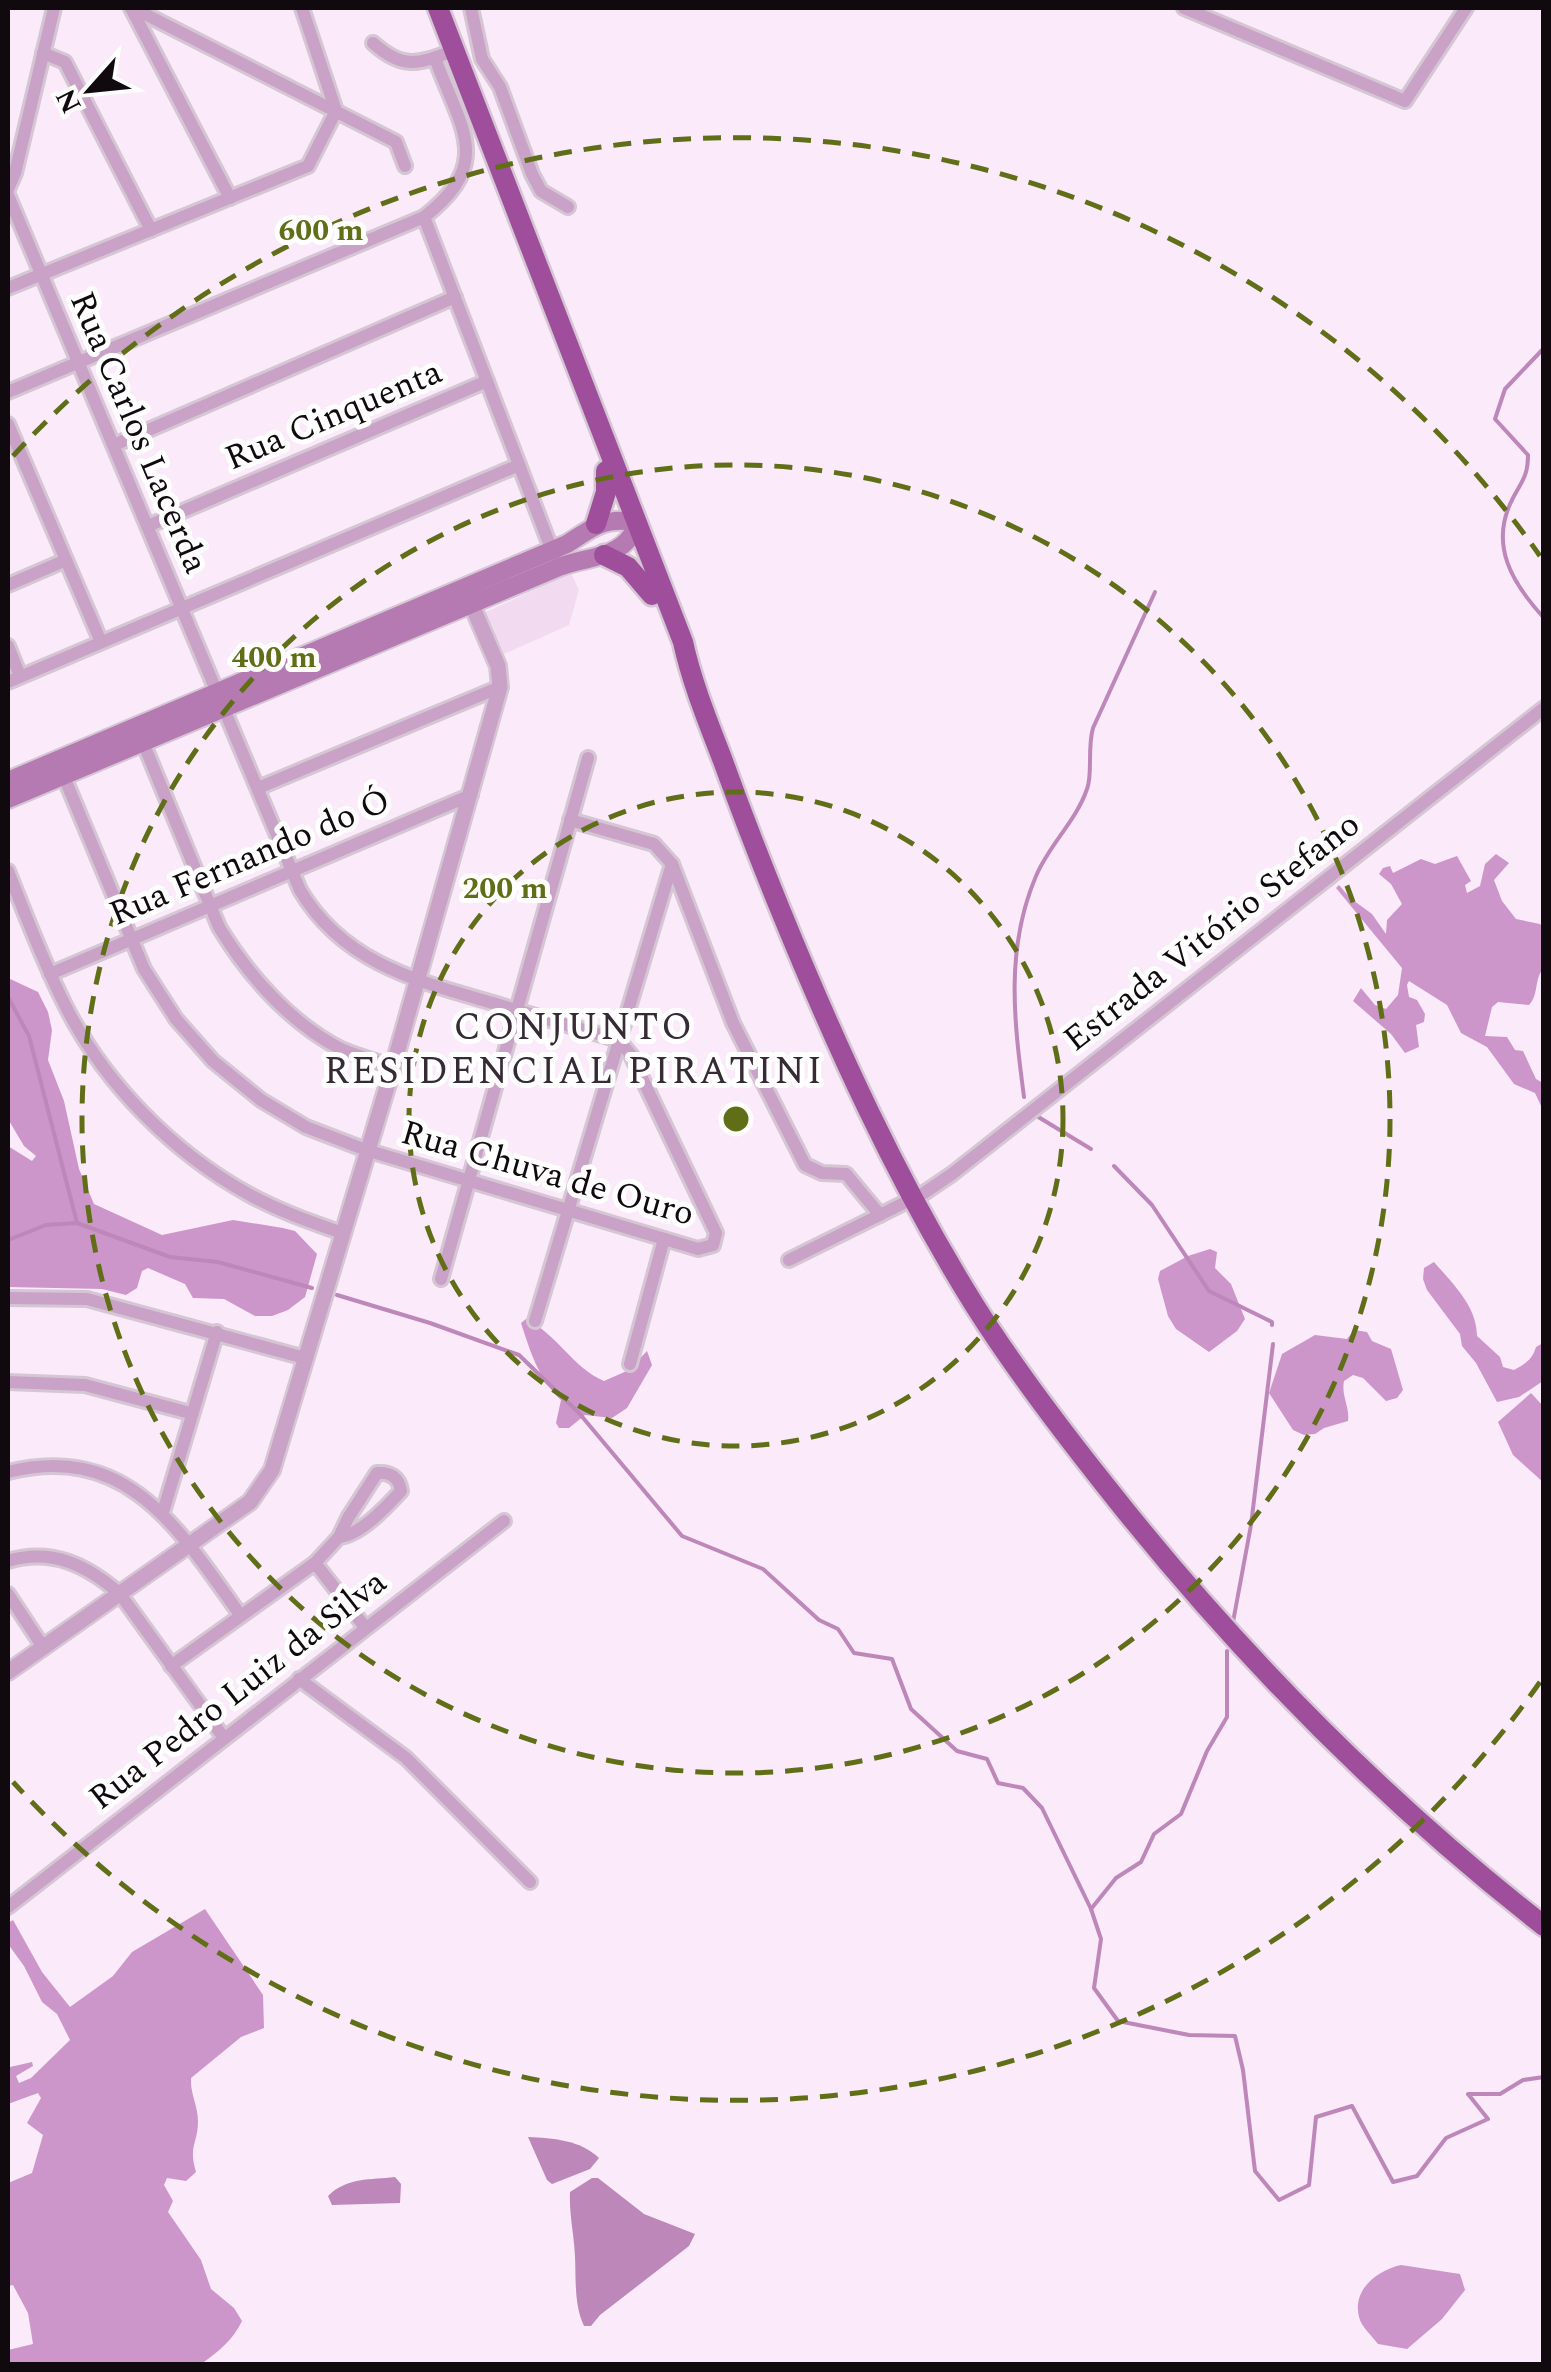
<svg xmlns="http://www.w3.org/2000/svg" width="1551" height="2372" font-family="Spectral,serif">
  <rect width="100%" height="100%" fill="#fbeaf9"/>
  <!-- built -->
  <path fill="#f2dbf0" d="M571,573l8,17 -10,35 -65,29 -20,-41z"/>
  <!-- forest -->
  <g fill="#cd96ca">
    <path d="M1496,854l13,9 -15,17 8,21 14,18 24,5 3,4v41c-9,10 -4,26 -14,36l-31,-3 -6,5 -7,29 22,1 8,13 8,1 13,28 7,4v27l-8,-17 -21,-9 -27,-37 -26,-14 -14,-28 -38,-24 -2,4 2,12 8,3 8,14 -1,8 -8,3 3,22 -14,6 -14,-19 -38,-33 8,-13 14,17 11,4 12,-14 4,-27 -66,-80 3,-3 11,13 22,16 14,20 1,-14 15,-16 -11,-20 -12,-10 4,-6 7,-2 3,7 28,-14 14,5 22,-8 14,25 -6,4 2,8 13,-7 5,-22z"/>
    <path d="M8,978l30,14 10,20 4,18 -4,30 16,41 15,68 15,35 68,31 71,-15 50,8 12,3 22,23 -12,43 -17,13 -16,6h-17l-31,-17 -31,-1 -8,-14 -37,-16 -6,3 -5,17 -11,7 -24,-6 -94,-2v-141l24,15 4,-5 -12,-10 -16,-27z"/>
    <path d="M1210,1249l7,3 -2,16 16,16 14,35 -8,12 -28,21 -33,-23 -8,-13 -10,-37 2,-8 28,-15z"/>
    <path d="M1434,1262c18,21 43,44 43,74l23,21 3,10 11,3c12,-7 18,-10 22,-23l7,-4v38l-24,16 -22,5 -21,-39 -14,-17 -2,-12 -33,-44 -4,-11 1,-11z"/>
    <path d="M526,1319c31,15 47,49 78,62l25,-11 18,-19 5,14 -25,43 -15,10 -27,-3 -16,13h-10l-3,-5 5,-23c-22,-20 -31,-49 -40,-77z"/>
    <path d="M1354,1330l13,2 5,9 19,8 12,41 -6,8 -11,3 -23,-23 -10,-3 -9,6c-3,15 6,26 4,40l-24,7 -9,6 -11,1 -11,-5 -24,-37 13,-39 33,-19 32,4z"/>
    <path d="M1531,1393l12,13v76l-30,-27 -15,-33z"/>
    <path d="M205,1909l58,86 1,33 -23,9 -50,41c-1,15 7,28 7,43 0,23 -10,24 -2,51l-10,9 -19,-3 -3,7 9,16 -5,11 33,48 10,29 23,19 8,13c-8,18 -26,33 -41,43h-193v-14l25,-6 -5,-31 -15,-28 -5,1v-103l24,-10 11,-38 -16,-12 14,-25 -3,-5 -30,11v-45l2,8 22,-5 1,4 -17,10 3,7 12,-5 39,-38 -13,-26 -15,-12 -18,-36 -16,-22v-21l5,-3 29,52 28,35 43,-31 19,-24z"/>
    <path d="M1401,2265l59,9 5,16 -23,29 -35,30 -29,-5c-6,-8 -17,-18 -19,-27 -7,-28 19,-47 42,-52z"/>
  </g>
  <!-- water -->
  <g fill="#bd87ba">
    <path d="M528,2137c25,1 52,3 71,21l-9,11 -38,15 -5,-4z"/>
    <path d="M395,2177l6,7 -1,19 -68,2 -4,-9c19,-19 43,-16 67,-19z"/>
    <path d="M592,2178h6l46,36 51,20 -6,12 -89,69 -9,11h-7c-10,-21 -8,-47 -9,-70 -1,-22 -6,-42 -5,-64z"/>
  </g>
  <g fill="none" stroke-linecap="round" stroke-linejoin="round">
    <!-- stream -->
    <g stroke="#bd87ba" stroke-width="4">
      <path d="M1544,348l-39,41 -10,30 33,36c0,21 -6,26 -15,43 -25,47 0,86 31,120"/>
      <path d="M8,997l21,39 48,187"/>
      <path d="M1024,1097c-10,-76 -19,-148 12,-221 13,-31 40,-55 51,-87 6,-15 0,-40 6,-61l62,-136"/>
      <path d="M1035,1115l56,34"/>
      <path d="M1114,1166l38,39 57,86 63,31v3"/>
      <path d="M8,1240l38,-15 31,-2 93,34 48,5 94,26"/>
      <path d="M337,1295l93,28 89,32 60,58 103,123 81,33 56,51 19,9 16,24 38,6 19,50 46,42 30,8 11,24 25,5 19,20 49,101 10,30 -7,49 24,33 71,14 46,1 8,34 12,101 24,29 30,-15 7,-68 36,-11 41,76 24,-6 29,-38 42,-19 -20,-25h32l23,-14 21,-3"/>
      <path d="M1233,1622l18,-97 22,-181"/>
      <path d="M1091,1909l25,-31 25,-16 13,-28 27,-20 26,-63 20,-34v-66"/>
    </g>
    <defs>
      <g id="minor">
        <path d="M131,8l99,190"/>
        <path d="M133,8l263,134 9,24"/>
        <path d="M471,8l11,51 18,28 32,87 9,17 27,16"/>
        <path d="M1184,8l221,93 61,-93"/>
        <path d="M373,43c30,27 45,21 80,8"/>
        <path d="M43,53l22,9 86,168"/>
        <path d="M8,189l7,-16 39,-165"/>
        <path d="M8,195l292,695c43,73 117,91 193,113 42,13 84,25 126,37l12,15 85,178 -3,12 -15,4 -332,-99 -60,-23 -45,-27 -48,-39 -37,-42 -32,-50 -82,-197"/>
        <path d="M424,217l130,339"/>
        <path d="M8,288l300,-122 28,-55 -34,-103"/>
        <path d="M8,392l416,-175c71,-55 36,-89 11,-159"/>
        <path d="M8,424l93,218"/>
        <path d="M114,445l341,-148"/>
        <path d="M148,526l339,-145"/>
        <path d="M8,585l58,-25"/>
        <path d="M8,646l12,30"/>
        <path d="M8,682l511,-217"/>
        <path d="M140,735l79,192c29,48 71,96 122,122 16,7 35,12 52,18"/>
        <path d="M258,788l242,-101"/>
        <path d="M570,820l84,24 18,20 61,159 72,142 17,8 24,1 34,41"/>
        <path d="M8,871c18,45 35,91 57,134 39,78 108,148 185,190 29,16 61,27 92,38"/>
        <path d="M50,974l421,-179"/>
        <path d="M789,1260l135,-67 28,-19 592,-466"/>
        <path d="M441,1279l147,-521"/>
        <path d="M8,1298l79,1 218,59"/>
        <path d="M535,1321l137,-457"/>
        <path d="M630,1364l34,-125"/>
        <path d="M8,1382l77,3 105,28"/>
        <path d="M8,1472c121,-30 172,59 233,144"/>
        <path d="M163,1512l54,-180"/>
        <path d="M8,1561c44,-13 79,4 112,33l104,144"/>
        <path d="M315,1563l50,64"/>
        <path d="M8,1594l35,53"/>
        <path d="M171,1666l144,-103 24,-26 9,-19 29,-45c13,-1 22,4 24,18 -14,15 -40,44 -62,46"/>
        <path d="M299,1679l107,79 124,124"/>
        <path d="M8,1907l496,-386"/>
      </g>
      <path id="tertiary" d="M8,1672l242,-170 22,-32 121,-403 107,-380 -2,-21 -30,-70"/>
      <g id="secondary">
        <path d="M8,781l559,-237c21,-13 33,-25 59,-23"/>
        <path d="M8,799l551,-232c25,-10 56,-8 72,-31"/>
      </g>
      <g id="trunk">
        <path d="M438,8l245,634c9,41 25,80 40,119 18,50 37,99 57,148 55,135 117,272 195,397 39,62 84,121 130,179 129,164 274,312 439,441"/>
        <path d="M596,524l10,-32v-21"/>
        <path d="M604,555l24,12 24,28"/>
      </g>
    </defs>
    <!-- minor casing -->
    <use href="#minor" stroke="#d5c6d4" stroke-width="18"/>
    <!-- tertiary casing -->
    <use href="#tertiary" stroke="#d5c6d4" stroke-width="20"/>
    <!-- secondary casing -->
    <use href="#secondary" stroke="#d5c6d4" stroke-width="22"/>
    <!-- trunk casing -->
    <use href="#trunk" stroke="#d5c6d4" stroke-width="25"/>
    <!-- minor -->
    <use href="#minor" stroke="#caa1c7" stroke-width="12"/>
    <!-- tertiary -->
    <use href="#tertiary" stroke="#caa1c7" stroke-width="15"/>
    <!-- secondary -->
    <use href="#secondary" stroke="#b57ab2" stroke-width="18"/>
    <!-- trunk -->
    <use href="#trunk" stroke="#9e4e9b" stroke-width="20"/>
  </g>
  <!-- distance rings -->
  <g fill="none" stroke="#606e18" stroke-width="5" stroke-dasharray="18 12">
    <circle cx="736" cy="1119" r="327"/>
    <circle cx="736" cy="1119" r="654"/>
    <path d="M1540 1682A981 981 0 0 1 13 1782M13 456A981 981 0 0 1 1540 556"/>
  </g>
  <g text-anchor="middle" stroke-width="10" stroke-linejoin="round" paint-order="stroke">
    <!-- street labels -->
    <g font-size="35" fill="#100a0f" stroke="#fff">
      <text transform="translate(333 414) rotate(-23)" y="12">Rua Cinquenta</text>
      <text transform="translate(140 432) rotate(67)" y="12">Rua Carlos Lacerda</text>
      <text transform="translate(249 856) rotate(-23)" y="12">Rua Fernando do Ó</text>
      <text transform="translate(1211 931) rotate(-38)" y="12">Estrada Vitório Stefano</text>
      <text transform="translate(548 1172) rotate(16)" y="12">Rua Chuva de Ouro</text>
      <text transform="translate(237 1689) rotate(-38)" y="12">Rua Pedro Luiz da Silva</text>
    </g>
    <!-- neighbourhood labels -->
    <g font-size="38" letter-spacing="2.5" fill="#362a35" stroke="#fff">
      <text x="574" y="1039">CONJUNTO<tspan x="574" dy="44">RESIDENCIAL PIRATINI</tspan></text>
    </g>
  </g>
  <circle cx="736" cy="1119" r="15" fill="#606e18" stroke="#fff" stroke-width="5"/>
  <g font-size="30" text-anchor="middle" font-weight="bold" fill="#606e18" stroke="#fff" stroke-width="10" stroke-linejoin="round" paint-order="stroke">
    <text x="321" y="240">600 m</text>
    <text x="274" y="667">400 m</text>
    <text x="505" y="898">200 m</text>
  </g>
  <!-- border -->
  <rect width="1551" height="2372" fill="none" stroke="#100a0f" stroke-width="20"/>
  <!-- north arrow -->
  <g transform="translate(90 90) rotate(243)" stroke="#ffffff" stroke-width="8" paint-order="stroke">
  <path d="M0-8L18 38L0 25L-18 38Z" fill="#100a0f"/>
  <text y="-15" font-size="28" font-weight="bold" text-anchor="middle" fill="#100a0f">N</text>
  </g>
</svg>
